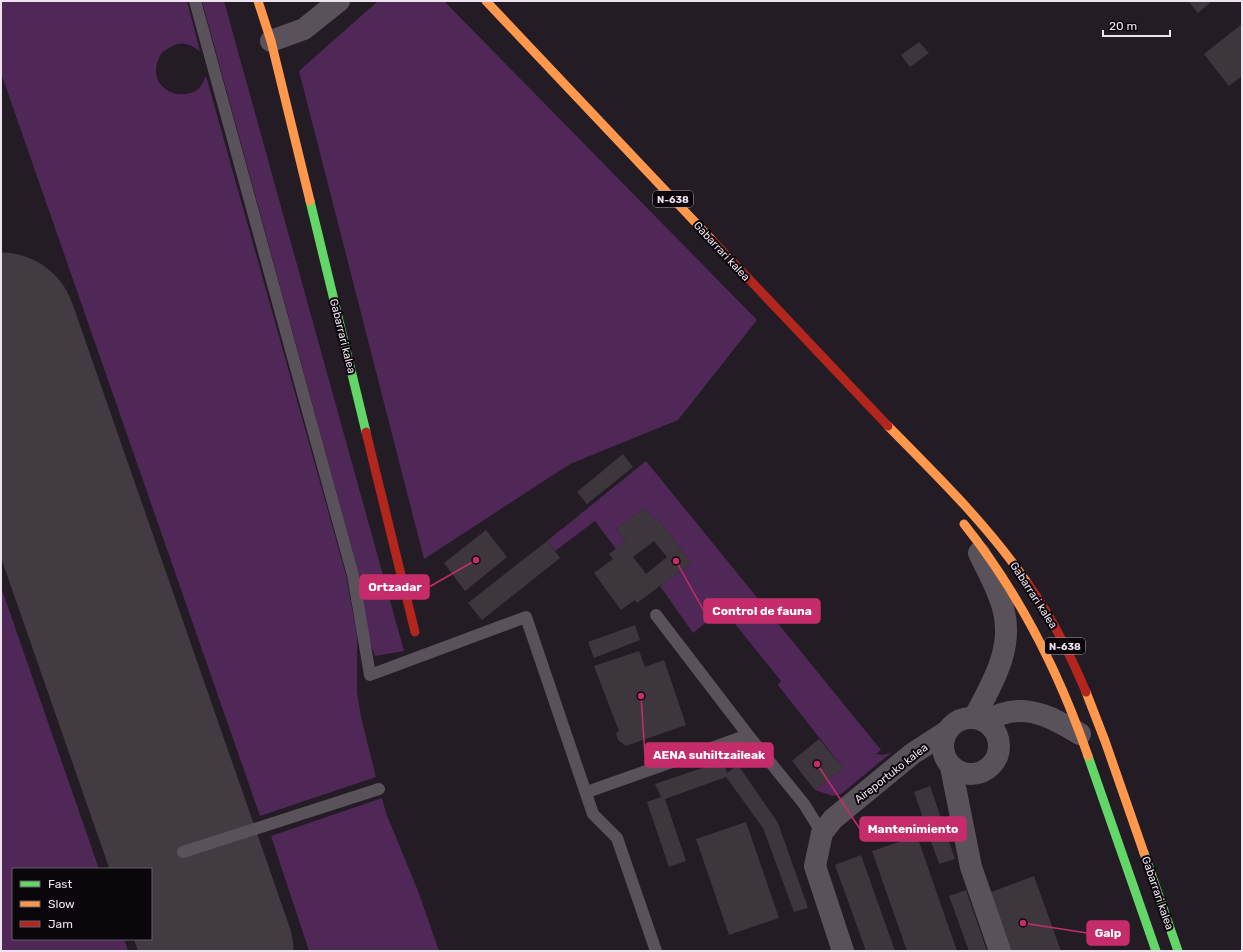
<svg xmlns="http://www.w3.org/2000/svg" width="1243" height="952" font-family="Rubik,sans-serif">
  <rect width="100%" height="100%" fill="#231c24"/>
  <!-- green -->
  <g fill="#4f2857">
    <path d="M1,1h186l13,50c-11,-7 -18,-11 -31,-3 -2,1 -5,3 -7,5 -2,1 -3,5 -4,8 -9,22 14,40 35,31 7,-2 10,-10 13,-16l140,499 11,61v56l4,25 15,60 -116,39 -259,-743z"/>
    <path d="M202,1h22l180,650 -29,5 -6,-18 -10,-64z"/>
    <path d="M378,1h66l313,319 -79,100 -108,44 -146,95 -125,-488z"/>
    <path d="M646,461l235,289 -5,4 7,1 9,-3 -51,42 -8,2 -18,-6 28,-22 -65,-83 3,-4 -58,-72 -30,24 -33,-47 31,-23 -34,-45 -3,3 -10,-13 -28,21 10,12 -10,8 -21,-28 -40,30 -8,-10z"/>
    <path d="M1,587l98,282h-86v70h111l4,12h-127z"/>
    <path d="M382,798l4,15 32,78 21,60h-130l-38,-115z"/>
  </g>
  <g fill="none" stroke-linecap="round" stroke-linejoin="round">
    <!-- runway -->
    <path stroke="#423b42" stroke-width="151" d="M1,328l217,623"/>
  </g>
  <!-- building -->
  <g fill="#3d373d" fill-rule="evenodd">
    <path d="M1188,1h24l-14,12z"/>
    <path d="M1242,24v52l-13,10 -25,-32z"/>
    <path d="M919,42l10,11 -19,14 -9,-12z"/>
    <path d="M623,454l10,13 -46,37 -10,-12z"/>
    <path d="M644,508l10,13 3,-3 34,45 -54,40 -2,-3 -14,10 -27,-37 19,-14 -4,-5 17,-13 -10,-12zM654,541l13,16 -21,17 -13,-17z"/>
    <path d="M486,530l21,27 -42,34 -21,-28z"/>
    <path d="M547,541l13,17 -78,62 -14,-17z"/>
    <path d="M635,625l5,15 -46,18 -6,-16z"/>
    <path d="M639,651l6,16 19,-7 22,65 -60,21 -8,-6 -2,-7 3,-2 -25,-65z"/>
    <path d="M819,739l24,29 -28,22 -23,-29z"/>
    <path d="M723,761l4,12 11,-8 40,58 30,85 -14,4 -31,-84 -37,-51 -61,22 21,62 -17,6 -22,-65 14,-5 -6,-13z"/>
    <path d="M930,786l25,73 -16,5 -25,-72z"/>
    <path d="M746,822l33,96 -50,17 -33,-96z"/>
    <path d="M917,836l40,115h-50l-35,-100z"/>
    <path d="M861,855l34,96h-29l-31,-86z"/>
    <path d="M1034,876l27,75h-55l-20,-57z"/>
    <path d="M966,890l21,61h-18l-20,-55z"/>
  </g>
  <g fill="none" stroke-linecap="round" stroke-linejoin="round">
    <!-- lane -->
    <g stroke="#5a525b" stroke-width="12">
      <path d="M195,1l158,574 17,100 156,-58 67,197 24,24 39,113"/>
      <path d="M656,615l92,120 56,69 18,29"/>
      <path d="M587,792l161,-57"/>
      <path d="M183,852l196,-63"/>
    </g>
    <!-- street -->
    <g stroke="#5a525b" stroke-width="22">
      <path d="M271,41l33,-12 35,-28"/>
      <circle cx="971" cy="746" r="28"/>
      <path d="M974,718c17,-33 39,-67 30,-106 -4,-20 -16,-40 -25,-59"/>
      <path d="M985,721c5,-2 11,-5 17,-7 28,-10 55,6 78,20"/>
      <path d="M951,767l20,100 29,84"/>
      <path d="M843,951l-28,-85 7,-33 11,-14 79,-65 34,-22"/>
    </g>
    <!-- fast -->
    <g stroke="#63d668" stroke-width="9">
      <path d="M310,201l56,231"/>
      <path d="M1088,756l68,195"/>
      <path d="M1144,853l34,98"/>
    </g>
    <!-- slow -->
    <g stroke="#ff974d" stroke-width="9">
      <path d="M258,1l13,40 39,160"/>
      <path d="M486,1l226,239"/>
      <path d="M888,426c49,50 100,99 140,158"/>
      <path d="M964,524c56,70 95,148 124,232"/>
      <path d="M1086,692l19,49 39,112"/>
    </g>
    <!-- jam -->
    <g stroke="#b3261e" stroke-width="9">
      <path d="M712,240l176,186"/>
      <path d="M366,432l49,200"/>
      <path d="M1028,584c24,33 42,70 58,108"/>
    </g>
  </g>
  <g text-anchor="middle" stroke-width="4" stroke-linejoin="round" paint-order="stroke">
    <!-- shield labels -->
    <g fill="#0b060c" stroke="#a9a1aa" stroke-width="1">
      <rect x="653" y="191" width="40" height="16" rx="3"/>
      <rect x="1045" y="638" width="40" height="16" rx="3"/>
    </g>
    <g font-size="10" font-weight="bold" fill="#ede3ee">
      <text x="673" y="203">N-638</text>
      <text x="1065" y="650">N-638</text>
    </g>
    <!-- street labels -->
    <g font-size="11" fill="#ede3ee" stroke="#0b060c">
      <text transform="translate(722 251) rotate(47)" y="4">Gabarrari kalea</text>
      <text transform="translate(343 336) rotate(76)" y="4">Gabarrari kalea</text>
      <text transform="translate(1034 595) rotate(57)" y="4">Gabarrari kalea</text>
      <text transform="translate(891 773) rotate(-38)" y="4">Aireportuko kalea</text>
      <text transform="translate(1158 893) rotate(71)" y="4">Gabarrari kalea</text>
    </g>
  </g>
  <!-- callouts -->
  <path fill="none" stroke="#c62c6a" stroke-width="1.5" d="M476 560L429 587M676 561L704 611M641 696L645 755M817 764L860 829M1023 923L1087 933"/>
  <g fill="#c62c6a" stroke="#0b060c" stroke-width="1.5">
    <circle cx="476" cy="560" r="4"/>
    <circle cx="676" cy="561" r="4"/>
    <circle cx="641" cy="696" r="4"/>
    <circle cx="817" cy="764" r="4"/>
    <circle cx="1023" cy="923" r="4"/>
  </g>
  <g fill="#c62c6a" stroke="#c62c6a" stroke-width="1.5">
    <rect x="360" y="575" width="69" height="24" rx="4"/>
    <rect x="704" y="599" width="116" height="24" rx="4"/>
    <rect x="645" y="743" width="128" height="24" rx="4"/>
    <rect x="860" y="817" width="106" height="24" rx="4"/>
    <rect x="1087" y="921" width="42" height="24" rx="4"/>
  </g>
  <g font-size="12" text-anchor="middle" font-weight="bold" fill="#fff">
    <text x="395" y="591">Ortzadar</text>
    <text x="762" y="615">Control de fauna</text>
    <text x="709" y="759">AENA suhiltzaileak</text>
    <text x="913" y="833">Mantenimiento</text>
    <text x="1108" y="937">Galp</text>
  </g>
  <!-- border -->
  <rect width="1243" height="952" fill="none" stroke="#ede3ee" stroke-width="4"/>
  <!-- legend -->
  <rect x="12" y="868" width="140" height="72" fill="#0b060c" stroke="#655e66"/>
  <rect x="20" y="881" width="20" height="6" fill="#63d668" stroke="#655e66"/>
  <text x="48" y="888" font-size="12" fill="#ede3ee">Fast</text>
  <rect x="20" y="901" width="20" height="6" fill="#ff974d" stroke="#655e66"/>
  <text x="48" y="908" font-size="12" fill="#ede3ee">Slow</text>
  <rect x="20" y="921" width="20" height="6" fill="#b3261e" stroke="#655e66"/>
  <text x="48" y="928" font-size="12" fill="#ede3ee">Jam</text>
  <!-- scale -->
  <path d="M1103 30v6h67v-6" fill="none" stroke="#ede3ee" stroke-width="2"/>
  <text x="1109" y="30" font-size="12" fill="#ede3ee" stroke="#0b060c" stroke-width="3" paint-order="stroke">20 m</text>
</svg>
